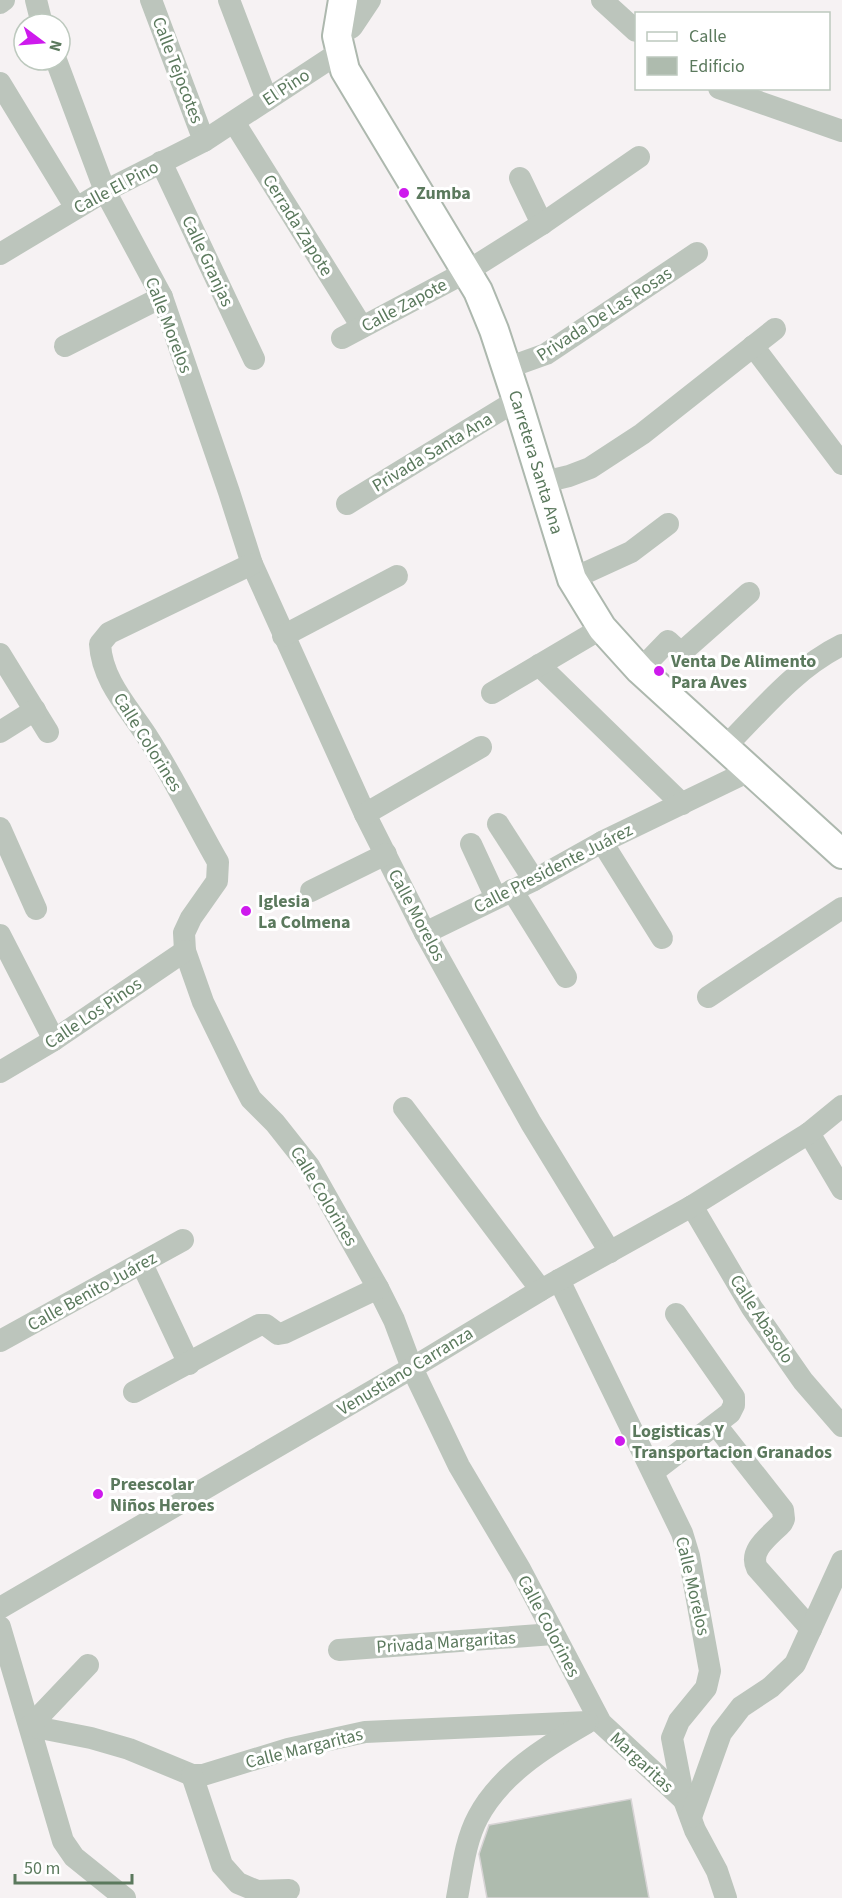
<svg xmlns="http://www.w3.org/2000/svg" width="842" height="1898" font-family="'Source Sans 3',sans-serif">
  <rect width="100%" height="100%" fill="#f6f2f3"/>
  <!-- building -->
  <path fill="#aebbae" stroke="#d7d4d5" stroke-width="1.5" d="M631,1799l18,99h-162l-8,-44 10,-29z"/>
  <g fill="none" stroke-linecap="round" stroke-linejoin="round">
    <defs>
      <path id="major" d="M343,0l-6,36 8,34 133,221 16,39 23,70 55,179 30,49 38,42 202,184"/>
    </defs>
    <!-- major casing -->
    <use href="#major" stroke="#adb8ae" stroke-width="32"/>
    <!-- minor -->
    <g stroke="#bcc5bc" stroke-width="22">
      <path d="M36,0l6,24"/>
      <path d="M151,0l53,141"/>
      <path d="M229,0l38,100"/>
      <path d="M602,0l34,31"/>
      <path d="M0,3l4,-3"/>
      <path d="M337,36l15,-9 18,-27"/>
      <path d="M56,60l49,131 57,106 67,195 23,72 113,250 60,119 106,190 79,129"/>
      <path d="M0,83l76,125"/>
      <path d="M719,88l123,43"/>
      <path d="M234,122l128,205"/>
      <path d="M161,162l93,197"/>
      <path d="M520,178l22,46"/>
      <path d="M0,254l105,-63 99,-50 136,-89"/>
      <path d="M342,338l124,-66 76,-48 97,-67"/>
      <path d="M65,346l97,-49"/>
      <path d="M753,346l89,118"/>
      <path d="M507,368l39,-14 151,-101"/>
      <path d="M544,482l25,-6 21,-8 52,-34 133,-105"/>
      <path d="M347,504l170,-104"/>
      <path d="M252,564l-143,69 -9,11c2,38 31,66 50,97 25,39 45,81 68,121l-1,19 -26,37 -7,15 1,18 18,51 37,76 11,21 24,24 34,43 69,122 16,32 18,48 47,98 61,103 81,154 83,77"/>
      <path d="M572,579l59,-27 37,-28"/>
      <path d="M283,636l114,-60"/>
      <path d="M0,654l48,78"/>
      <path d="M539,665l143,139"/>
      <path d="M640,670l28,-29 13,12 68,-60"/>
      <path d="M492,693l110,-65"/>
      <path d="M0,732l35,-22"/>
      <path d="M724,748c36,-36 71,-80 118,-103"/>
      <path d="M365,814l116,-67"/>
      <path d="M498,824l36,56"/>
      <path d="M0,828l36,81"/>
      <path d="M602,842l60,96"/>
      <path d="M471,844l25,54"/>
      <path d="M512,890l54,87"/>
      <path d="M311,891l75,-37"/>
      <path d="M425,933l109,-53 68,-38 147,-71"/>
      <path d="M0,935l54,105"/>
      <path d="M708,997l134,-89"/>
      <path d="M0,1072l54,-32 131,-89"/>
      <path d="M404,1108l137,182"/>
      <path d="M809,1133l33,56"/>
      <path d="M692,1206l60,102 51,73 39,45"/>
      <path d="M142,1264l47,100"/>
      <path d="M559,1280l123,253 7,23 21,115 -4,17 -27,33 -7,17 12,62 11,30 22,41 9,27"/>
      <path d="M0,1341l183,-101"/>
      <path d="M134,1392l125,-67h7l12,9 6,-1 94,-45"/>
      <path d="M716,1425l67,85 1,9 -2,4c-11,12 -34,27 -25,45l54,61"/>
      <path d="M653,1472l77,-59 4,-8v-8l-58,-83"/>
      <path d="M0,1608l412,-240 129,-78 151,-84 117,-73 33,-27"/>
      <path d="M0,1627l63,214 11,16 51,41"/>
      <path d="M339,1650l214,-16"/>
      <path d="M30,1726l61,12 38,11 63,26h11l85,-26 77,-17 223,-10"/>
      <path d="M30,1726l58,-61"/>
      <path d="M192,1775l30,90 16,18 19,8 32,-1"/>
      <path d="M691,1817l30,-84 20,-26 30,-20 24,-23 47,-103"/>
      <path d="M457,1898c5,-26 8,-57 21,-81 22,-42 67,-70 107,-93"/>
    </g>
    <!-- major -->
    <use href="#major" stroke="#fff" stroke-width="28"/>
  </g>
  <!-- markers -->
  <g fill="#ce1aed" stroke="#fff" stroke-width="2">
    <circle cx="404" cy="193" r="6"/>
    <circle cx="659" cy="671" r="6"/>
    <circle cx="246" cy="911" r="6"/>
    <circle cx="620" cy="1441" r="6"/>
    <circle cx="98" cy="1494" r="6"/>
  </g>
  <g text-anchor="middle" stroke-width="6" stroke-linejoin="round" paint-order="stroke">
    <!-- street labels -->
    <g font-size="18" fill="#5b795d" stroke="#fff">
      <text transform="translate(178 70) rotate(69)" y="6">Calle Tejocotes</text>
      <text transform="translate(286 87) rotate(-33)" y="6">El Pino</text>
      <text transform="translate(116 187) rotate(-28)" y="6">Calle El Pino</text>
      <text transform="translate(298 225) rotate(58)" y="6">Cerrada Zapote</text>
      <text transform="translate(208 261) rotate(65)" y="6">Calle Granjas</text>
      <text transform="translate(404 305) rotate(-28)" y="6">Calle Zapote</text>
      <text transform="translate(604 314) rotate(-33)" y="6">Privada De Las Rosas</text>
      <text transform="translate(169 325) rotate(69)" y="6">Calle Morelos</text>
      <text transform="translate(432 452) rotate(-31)" y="6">Privada Santa Ana</text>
      <text transform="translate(536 462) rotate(73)" y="6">Carretera Santa Ana</text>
      <text transform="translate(148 742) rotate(58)" y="6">Calle Colorines</text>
      <text transform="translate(553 868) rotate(-27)" y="6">Calle Presidente Juárez</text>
      <text transform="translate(417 915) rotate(62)" y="6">Calle Morelos</text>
      <text transform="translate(93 1013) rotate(-34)" y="6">Calle Los Pinos</text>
      <text transform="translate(324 1196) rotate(59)" y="6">Calle Colorines</text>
      <text transform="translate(92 1291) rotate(-29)" y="6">Calle Benito Juárez</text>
      <text transform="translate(762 1319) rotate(57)" y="6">Calle Abasolo</text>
      <text transform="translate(405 1371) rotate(-31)" y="6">Venustiano Carranza</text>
      <text transform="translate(693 1586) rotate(77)" y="6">Calle Morelos</text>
      <text transform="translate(549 1626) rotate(62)" y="6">Calle Colorines</text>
      <text transform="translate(446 1642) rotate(-4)" y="6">Privada Margaritas</text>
      <text transform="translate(304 1748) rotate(-14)" y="6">Calle Margaritas</text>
      <text transform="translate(642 1762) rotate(43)" y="6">Margaritas</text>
    </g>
    <!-- poi labels -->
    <g font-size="18" font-weight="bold" fill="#5b795d" stroke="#fff" text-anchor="start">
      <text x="416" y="199">Zumba</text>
      <text x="671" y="667">Venta De Alimento<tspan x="671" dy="21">Para Aves</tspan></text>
      <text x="258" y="907">Iglesia<tspan x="258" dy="21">La Colmena</tspan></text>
      <text x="632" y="1437">Logisticas Y<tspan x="632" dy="21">Transportacion Granados</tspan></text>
      <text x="110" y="1490">Preescolar<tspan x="110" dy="21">Niños Heroes</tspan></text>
    </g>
  </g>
  <!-- legend -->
  <rect x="635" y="12" width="195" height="78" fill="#ffffff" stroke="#bdc9be" stroke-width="1.5"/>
  <rect x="647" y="32" width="30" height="9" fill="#ffffff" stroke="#bdc9be" stroke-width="1.5"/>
  <text x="689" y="42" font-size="18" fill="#5b795d">Calle</text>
  <rect x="647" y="57" width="30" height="18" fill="#aebbae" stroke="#bdc9be" stroke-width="1.5"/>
  <text x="689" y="72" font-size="18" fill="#5b795d">Edificio</text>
  <!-- north arrow -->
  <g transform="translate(42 42) rotate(106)"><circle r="28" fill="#ffffff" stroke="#bdc9be" stroke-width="1.5"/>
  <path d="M0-4.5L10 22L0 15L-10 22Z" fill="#ce1aed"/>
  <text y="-9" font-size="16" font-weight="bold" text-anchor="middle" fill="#5b795d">N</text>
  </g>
  <!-- scale -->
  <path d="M15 1874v9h117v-9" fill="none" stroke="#5b795d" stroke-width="3"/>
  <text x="24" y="1874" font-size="18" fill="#5b795d" stroke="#ffffff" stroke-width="4.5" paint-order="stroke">50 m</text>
</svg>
